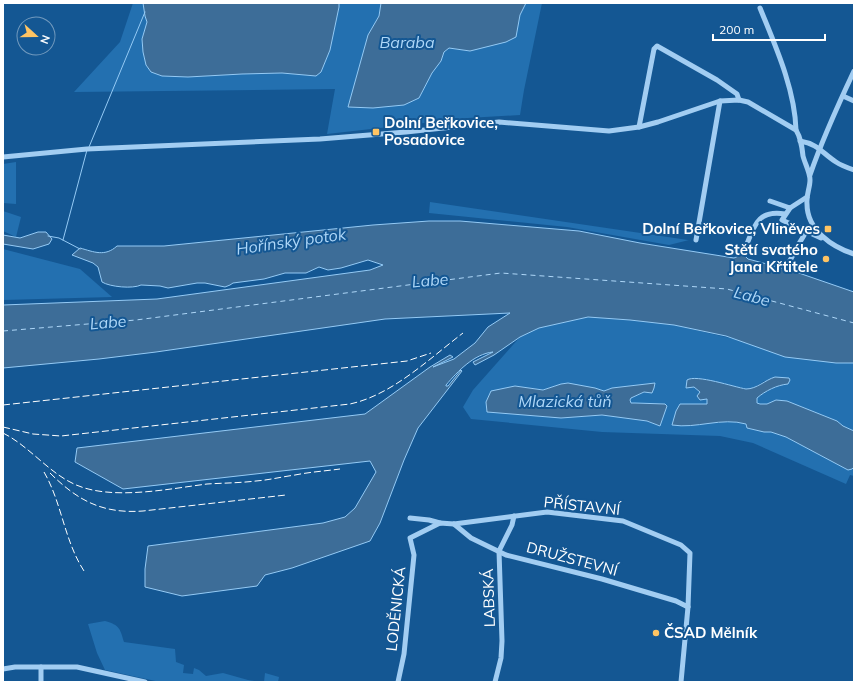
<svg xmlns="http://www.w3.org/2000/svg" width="857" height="685" font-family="Mulish,sans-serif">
  <rect width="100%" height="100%" fill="#145793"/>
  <!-- green -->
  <g fill="#2370b0" fill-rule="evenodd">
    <path d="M133,3h10l2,13 2,6 -5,17 4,26 5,7 11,4 26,1 54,-3 40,-1 34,3 5,-4 9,-22 9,-43v-4h42l-2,13 -11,19 51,63 13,-25 9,-12 3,-9 5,-4 21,3 16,-5 32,-23 2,-8 6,-12h16l-18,87 -4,25 -52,3 -141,16 8,-45 -261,3 46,-50z"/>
    <path d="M16,162v42l-13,-1v-39z"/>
    <path d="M430,202l258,38h1l-20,5 -102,-18 -138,-14z"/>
    <path d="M3,211l18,6 -5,20 -13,-6z"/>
    <path d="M3,249l77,20 32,28 -109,3z"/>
    <path d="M588,317l42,3 44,5 162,38h18v68l-11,-5 -6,-5 -37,-15 -24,-6 -9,4h-7l-3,-1v-5c8,-7 20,-13 31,-14l-24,-3 -12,8h-6l-42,-10 -14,-1 4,9 13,12v5l11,19c10,-2 18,-2 28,1l1,4 17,4 7,-1 15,6 62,33 6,-3v9l-4,-1 -4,9 -93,-41 -33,-7 -118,-4 -131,-13 -8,-12 10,-17 47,-53 19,-9zM568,383c12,3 24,4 36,8l8,-3 42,-5v5l-23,10 -1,1 1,4h4l30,1 -5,22 -13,-5 -45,-6 -41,3 -74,-7 -1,-9 29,-16 28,4 18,-6z"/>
    <path d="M105,621c15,4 15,8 19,21l51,7 1,13 8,3 -1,8 10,1 1,-6 5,2 7,6 17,-3 25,7 14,2h-102l-55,-12 -8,-17 -9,-29z"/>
    <path d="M265,673l14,4 -1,5h-14z"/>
  </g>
  <!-- water -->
  <g fill="#3d6d98" stroke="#94caf5">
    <path d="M143,3h196v4l-9,43 -9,22 -5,4 -34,-3 -40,1 -54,3 -26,-1 -11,-4 -5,-7 -3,-13 -1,-13 5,-17 -2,-6z"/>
    <path d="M381,3h145l-6,12 -4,22 -10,5 -36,9 -21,-3 -5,4 -3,9 -9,12 -13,25 -15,7 -31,3 -25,-1 20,-72 11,-19z"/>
    <path d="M429,221h31l119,10 61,12 94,15 9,-4 5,5 45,12 61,21v71h-18l-51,-6 -59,-21 -52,-11 -44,-5 -42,-3 -49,11 -19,9 -26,18 -19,10 -2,-3 20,-10c-19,2 -35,19 -47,33v1h2l13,-16 1,1 -44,57 -14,32 -24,63 -10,18 -78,27 -27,7 -8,11 -75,10 -37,-9v-18l3,-23 175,-23 22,-6 10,-9 21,-36 -6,-11 -247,28 -48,-27 2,-14 288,-34 65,-47 20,-12 3,2 -20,10 21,-8 21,-16 13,-16 22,-14 -125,6 -229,33 -57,7 -96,9v-63l154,-6 213,-29 13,-5 -15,-5 -27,8 -13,2 -9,-3 -13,6h-21l-21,6 -31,4 -3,2 -5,2 -20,-4h-8l-29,5 -8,-2 -19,-1c-8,4 -31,2 -39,-3l-4,-15 -5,-4 -21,-8 8,-7c14,4 25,9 37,-2h47l209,-21z"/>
    <path d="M38,232h8l6,7 -3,5 -16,5 -30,-5v-9l17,3z"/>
    <path d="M775,377l14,1 1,2 -2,4c-11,1 -23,7 -31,14v5l3,1h7l9,-4 11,1 50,20 6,5 11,5v36l-2,2 -4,1 -62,-33 -15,-5h-7l-17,-4 -1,-4c-24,-7 -50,5 -74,1l4,-14 4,-7h27v-5l-7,1 -3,-4 3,-4 -6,-5 -8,1 1,-8c9,-6 47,7 59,9 11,0 19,-9 29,-12z"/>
    <path d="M568,383l27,5 9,3 8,-3 43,-5 -1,5 -2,5 -8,-1 -13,6 -1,2 1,3h4l30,1 2,2 -7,20 -13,-5 -45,-6 -41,3 -74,-6 -1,-10 5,-11 24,-5 28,4 18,-6z"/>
  </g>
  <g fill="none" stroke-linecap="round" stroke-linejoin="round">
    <!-- stream -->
    <g stroke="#94caf5" stroke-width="1">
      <path d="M89,147l56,-135"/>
      <path d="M48,236l11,2 21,11"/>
      <path d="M63,240l24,-90"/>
    </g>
    <!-- ferry -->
    <path stroke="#aed7f8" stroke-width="1" stroke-dasharray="5 4" stroke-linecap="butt" d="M3,331l133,-11 365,-47 226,16 127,34"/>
    <!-- minor -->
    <g stroke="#a2cdf2" stroke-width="5">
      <path d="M760,8c15,37 35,81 36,122"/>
      <path d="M843,96l11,5"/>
      <path d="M639,127l15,-78 3,-3 60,34 20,14 2,6"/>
      <path d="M800,141c18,3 22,12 36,21 6,4 12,6 18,8"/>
      <path d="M3,157l84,-8 233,-10 86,-7 93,-10 110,9 30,-4 19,-5 62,-21 19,-1 9,2 48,28c5,8 6,17 7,26 2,8 7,16 7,24 0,8 -4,15 -3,24 0,26 25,43 47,50"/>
      <path d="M810,175c12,-35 28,-70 44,-104"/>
      <path d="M770,201l20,7 17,-11"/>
      <path d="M790,208l-8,12 39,18"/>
      <path d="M696,240l24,-139"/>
      <path d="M744,251c10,-22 11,-42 41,-37"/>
      <path d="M787,266l13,-24 6,-10"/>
      <path d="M410,518l19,2 11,3"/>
      <path d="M454,524l17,14 35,17 96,24 74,22 12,6"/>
      <path d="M3,669l12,-2h62l68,15"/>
      <path d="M41,682v-15"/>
      <path d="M398,682l6,-28 10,-99 -4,-17 30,-15 14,1 93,-12 76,9 58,24 9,8 -2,54 -7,75"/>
      <path d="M495,682l6,-24 1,-17 -3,-90 13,-26 2,-9"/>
    </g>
    <!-- rail -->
    <g stroke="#fff" stroke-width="1" stroke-dasharray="7 3" stroke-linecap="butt">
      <path d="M3,405l404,-44 24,-8"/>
      <path d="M3,427l30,7 28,2 289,-32c42,-9 79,-45 113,-71"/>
      <path d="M3,433c26,13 45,39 71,51 36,17 94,5 133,0 16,-1 32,-1 49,-3 13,-1 25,-4 39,-6 15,-3 30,-4 45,-6"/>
      <path d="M44,472c18,31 20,68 40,99"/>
      <path d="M50,473c28,28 53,41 93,38l143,-16"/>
    </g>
  </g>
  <!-- markers -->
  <g fill="#ffc463" stroke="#145793" stroke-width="1.5">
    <rect x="372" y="128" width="8" height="8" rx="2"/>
    <rect x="824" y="225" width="8" height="8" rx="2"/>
    <circle cx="826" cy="259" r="4"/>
    <circle cx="656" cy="633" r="4"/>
  </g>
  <g text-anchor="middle" stroke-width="4" stroke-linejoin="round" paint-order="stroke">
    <!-- poi labels -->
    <g font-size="15" font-weight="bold" fill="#fff" stroke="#145793" text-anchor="start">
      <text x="384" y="128">Dolní Beřkovice,<tspan x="384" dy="17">Posadovice</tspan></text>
      <text x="820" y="234" text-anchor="end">Dolní Beřkovice, Vliněves</text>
      <text x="818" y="255" text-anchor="end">Stětí svatého<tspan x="818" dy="17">Jana Křtitele</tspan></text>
      <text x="664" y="638">ČSAD Mělník</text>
    </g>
    <!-- street labels -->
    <g font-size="15" fill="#fff" stroke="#145793">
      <text transform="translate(582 506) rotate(6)" y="5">PŘÍSTAVNÍ</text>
      <text transform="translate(572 559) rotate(15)" y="5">DRUŽSTEVNÍ</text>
      <text transform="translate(489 598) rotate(-92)" y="5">LABSKÁ</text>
      <text transform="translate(396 609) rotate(-84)" y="5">LODĚNICKÁ</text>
    </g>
    <!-- water labels -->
    <g font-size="16" font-style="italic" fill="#aed7f8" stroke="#145793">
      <text x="407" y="48">Baraba</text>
      <text transform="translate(291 241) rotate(-8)" y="6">Hořínský potok</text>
      <text transform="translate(430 280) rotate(-5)" y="6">Labe</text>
      <text transform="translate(752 296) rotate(15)" y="6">Labe</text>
      <text transform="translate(108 322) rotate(-5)" y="6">Labe</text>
      <text x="565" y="407">Mlazická tůň</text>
    </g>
  </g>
  <!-- border -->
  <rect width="857" height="685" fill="none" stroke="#ffffff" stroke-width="8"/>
  <!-- north arrow -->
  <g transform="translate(36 36) rotate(111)"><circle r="19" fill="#145793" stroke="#729abe"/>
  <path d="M0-3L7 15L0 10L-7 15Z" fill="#ffc463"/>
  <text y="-6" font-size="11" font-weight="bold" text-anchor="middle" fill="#ffffff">N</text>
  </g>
  <!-- scale -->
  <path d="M713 34v6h112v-6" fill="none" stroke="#ffffff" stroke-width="2"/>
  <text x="719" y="34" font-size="12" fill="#ffffff" stroke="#145793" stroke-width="3" paint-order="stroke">200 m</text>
</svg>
